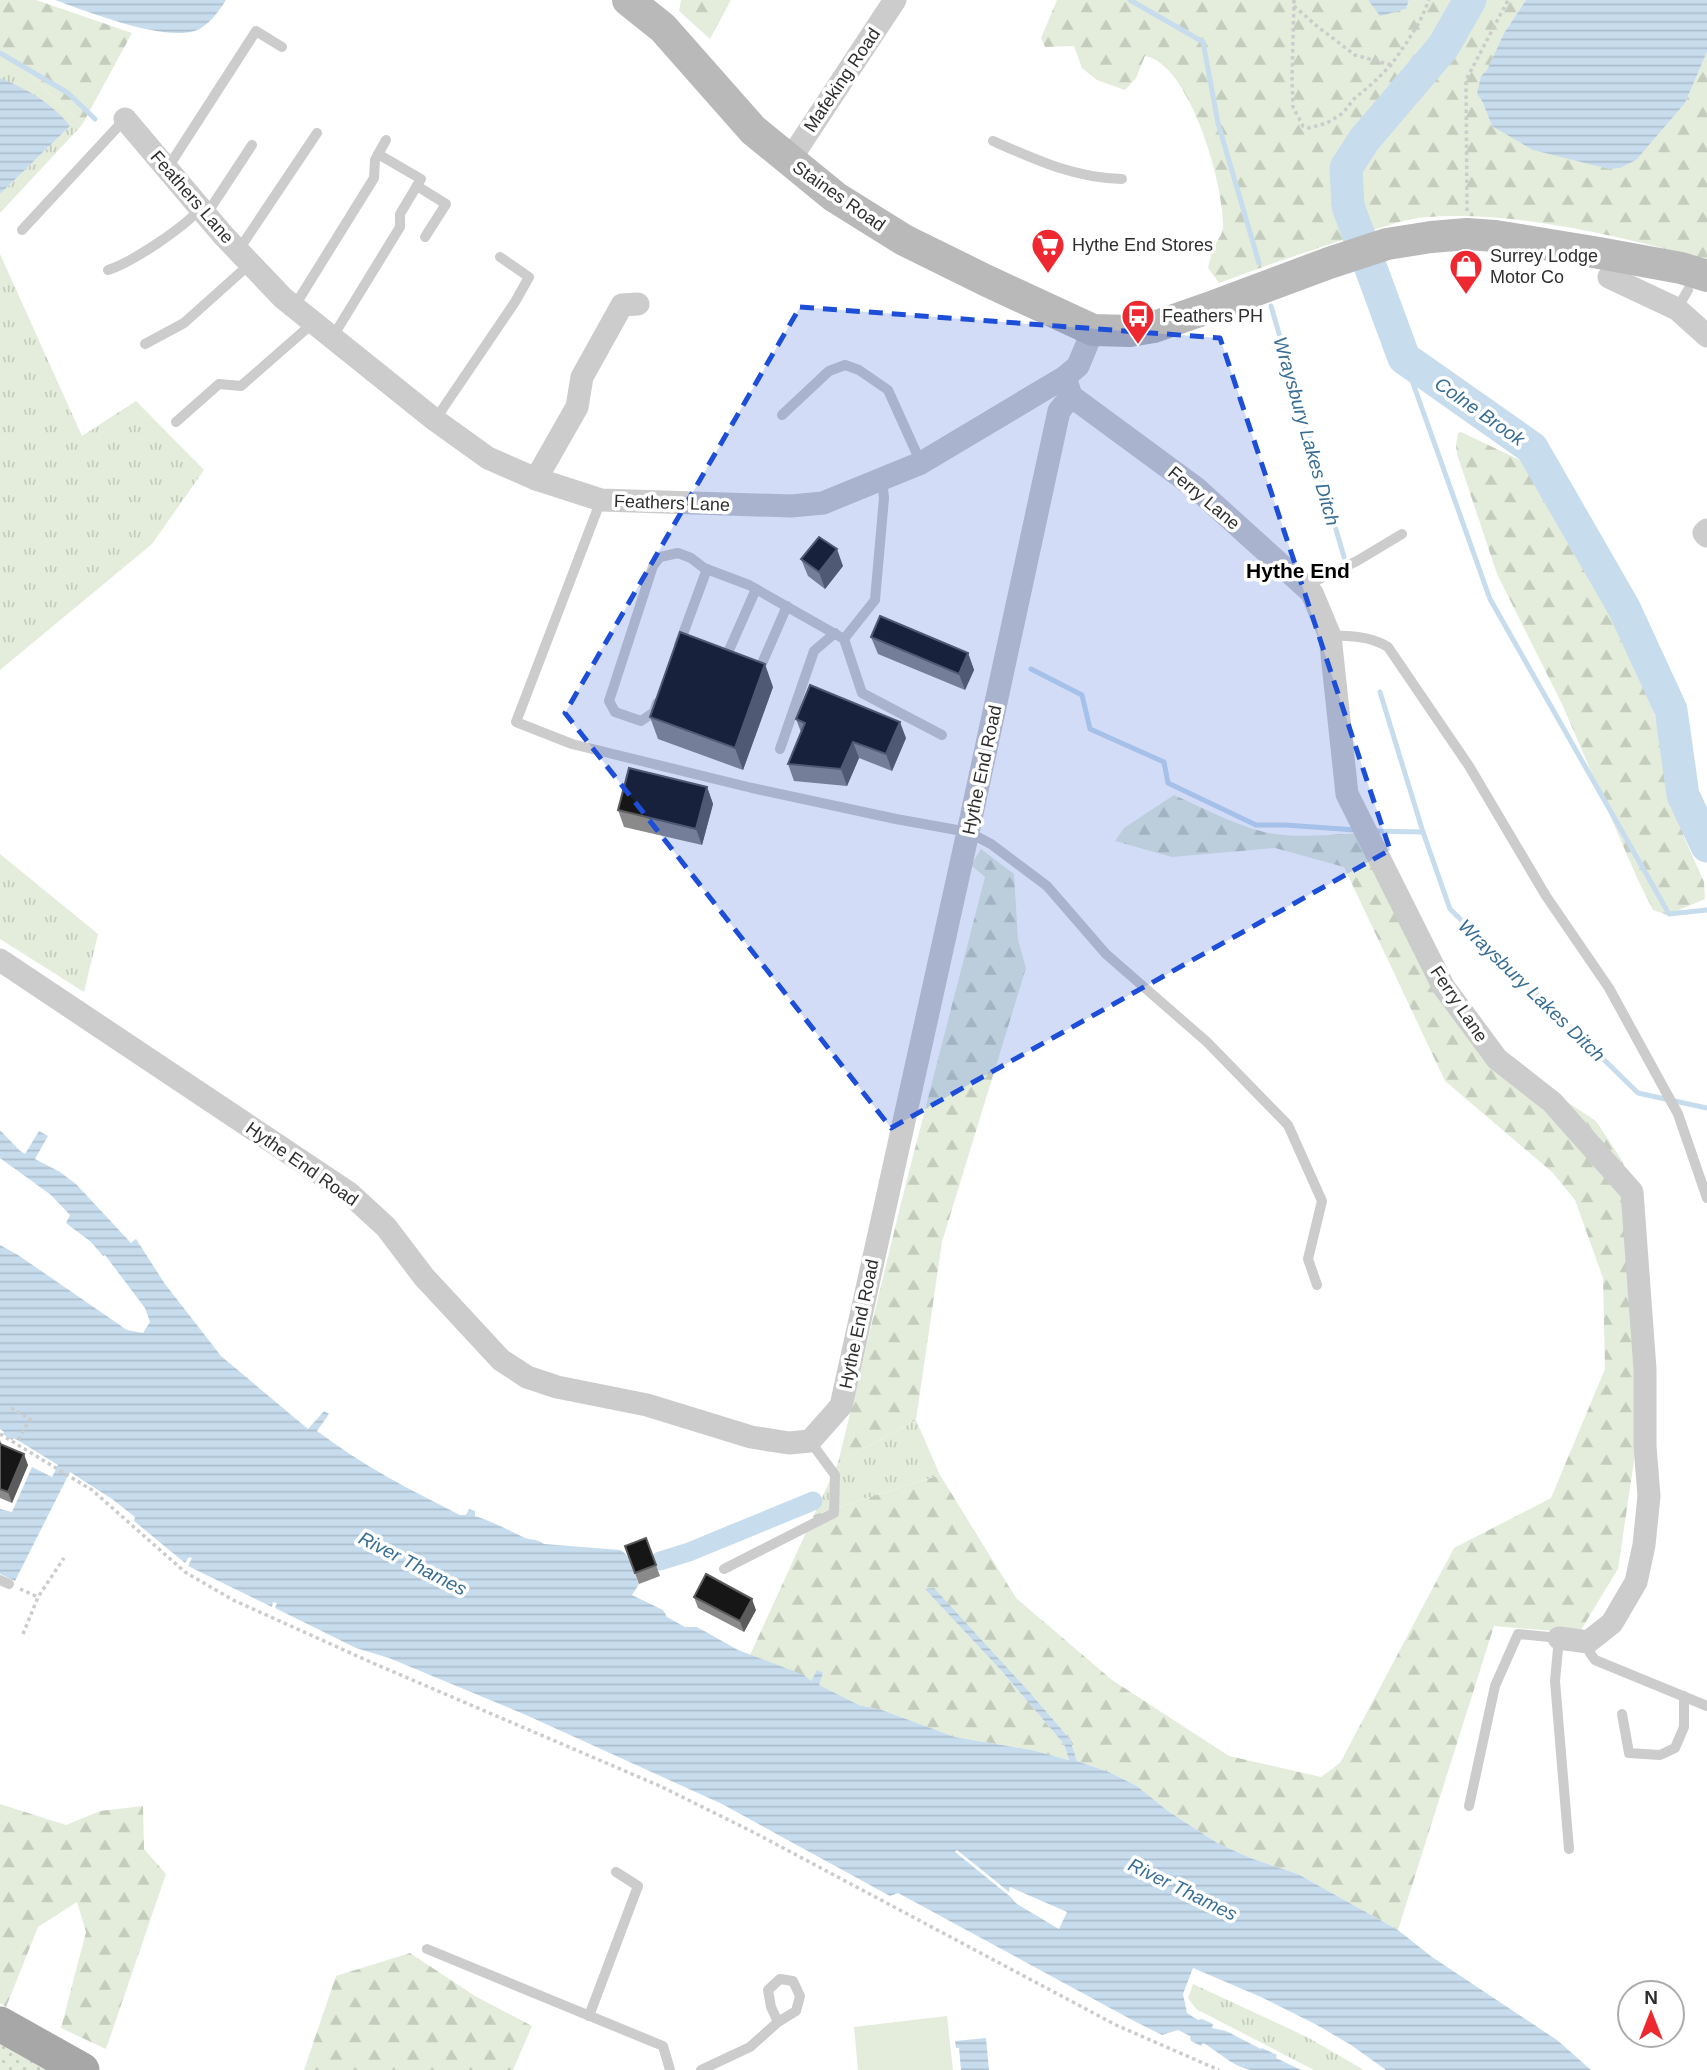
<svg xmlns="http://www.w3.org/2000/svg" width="1707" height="2070" font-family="Arial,sans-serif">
  <defs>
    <pattern id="grass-tufts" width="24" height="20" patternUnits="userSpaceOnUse" patternTransform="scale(1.75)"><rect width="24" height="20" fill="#e4eddc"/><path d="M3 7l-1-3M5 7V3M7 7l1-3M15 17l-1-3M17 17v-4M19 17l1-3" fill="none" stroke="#c4ccbd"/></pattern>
    <pattern id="forest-firs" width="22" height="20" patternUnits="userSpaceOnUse" patternTransform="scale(1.75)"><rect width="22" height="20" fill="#e4eddc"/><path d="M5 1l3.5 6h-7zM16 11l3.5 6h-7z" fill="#c4ccbd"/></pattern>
    <pattern id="park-dots" width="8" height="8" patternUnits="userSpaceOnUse" patternTransform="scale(1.75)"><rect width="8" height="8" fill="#e4eddc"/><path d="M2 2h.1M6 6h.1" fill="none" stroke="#c4ccbd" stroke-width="1.8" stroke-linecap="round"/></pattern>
    <pattern id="water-rules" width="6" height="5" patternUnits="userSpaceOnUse" patternTransform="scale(1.75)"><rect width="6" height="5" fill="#c7ddee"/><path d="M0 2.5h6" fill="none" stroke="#abbecc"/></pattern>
  </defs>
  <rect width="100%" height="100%" fill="#fff"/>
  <!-- grass -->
  <g fill="url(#grass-tufts)">
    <path d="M0,55l11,1 71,69 -82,88v-19l70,-68 -70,-48z"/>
    <path d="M0,254l82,182 54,-35 68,69 -52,74 -152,126z"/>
    <path d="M0,854l98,80 -14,58 -84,-53z"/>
    <path d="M916,1420l24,55 -126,40 24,-52z"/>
    <path d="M1193,1984l114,53 57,33h-50l-118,-61 -8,-11z"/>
  </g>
  <!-- forest -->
  <g fill="url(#forest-firs)">
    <path d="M0,0h36l96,33 -50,92 -71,-69 -11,-1z"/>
    <path d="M681,0h50l-21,39 -31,-28z"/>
    <path d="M1057,0h311l12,15 26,-6 3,-9h117l-22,33 -27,61 5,7 10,25 190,-20 3,-3 22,-51v208c-88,-24 -188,-49 -279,-43 -22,1 -51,12 -72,19 -46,14 -91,30 -137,47l-11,-15c2,-7 3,-15 6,-21 3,-7 8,-11 9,-19 2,-40 -33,-165 -78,-172l-9,22 -11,12 -28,-10 -15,-12 -8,-22 -29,1 -4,-9z"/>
    <path d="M1461,432l61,29 16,12 26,31 76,151 44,182 20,45 1,17 -38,16 -14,-5 -16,-32 -75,-174 -65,-130 -40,-120 -1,-8 2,-13z"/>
    <path d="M1174,795c29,13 59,29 90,37 32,7 72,2 104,1l70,136 61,88 97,64 27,41 6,46 10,219 -21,142 -39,64 -85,-7 -96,304 -100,-56 -45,-15 -34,-15 -51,-33 -31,-25 -28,-14 -32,-11 -7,-22 -38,-44 -33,-27 65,76 5,16 -37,-10 -77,-13 -73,-27 -23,-5 -41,-20 5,-11 -6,-3 -6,10 -61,-26 64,-140 126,-40 76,123 96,82 117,76 92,21 19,-14 114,-215 97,-50 54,-129 -2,-91 -28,-78 -23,-28 -107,-91 -101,-214 -69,-19 -103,9 -57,-16 9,-13z"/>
    <path d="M981,849l33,25 4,66 8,28 -84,274 -26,178 -78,43 66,-272 81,-314 -14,-12z"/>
    <path d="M0,1804l66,21 34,-14 43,-5 1,43 22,25 -60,175 -45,-21 25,-96 -9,-30 -39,25 -32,80 -6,-4z"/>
    <path d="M410,1953l65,43 57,30 -19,44h-209l32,-94z"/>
  </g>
  <!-- park -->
  <path fill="url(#park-dots)" d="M0,2041l52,29h-52z"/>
  <!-- pitch -->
  <path fill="#e4eddc" d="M947,2016l6,54h-95l-4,-43z"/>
  <!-- water -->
  <g fill="url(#water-rules)" fill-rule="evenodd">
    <path d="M55,0h171c-7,11 -14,21 -25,28 -28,18 -115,-17 -146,-28z"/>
    <path d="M1368,0h41l-3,9 -26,7z"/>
    <path d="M1526,0h181v52l-22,51 -49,57 -16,8 -11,1 -76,-19 -41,-24 -10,-25 -5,-7 4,-18 6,-6 17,-37z"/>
    <path d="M0,78c26,10 53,26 70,48l-70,68z"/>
    <path d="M0,1130l19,20 6,4 14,-23 9,5 -13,23 25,13 16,12 55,59 5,-4 29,45 56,72 87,73 16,-18 5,3 -12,17c45,34 93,59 143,84h6l3,-6 6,2v5c18,6 31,13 48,21 8,4 14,1 21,7l76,6c12,6 14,22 19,34l-7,11 31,15 4,7 18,10h12l41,23 66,25 7,6 6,-11 6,3 -4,12 40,20 23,5 73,27 77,13 37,10 -5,-16 -65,-76 -74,-79 9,-1 98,107 38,44 7,22 32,11 28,14 31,25 51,33 34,15 45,15 100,56 34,27 125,83 34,30h-205l-35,-25 -34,-20 -56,-28 -68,-29 -10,26 4,19 11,7 4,-1 11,5 -1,4 14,3 35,18 1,-1 15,7 -1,3 25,12c-16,0 -35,0 -50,0 -18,-3 -33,-19 -48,-27l-2,3 -10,-5 -1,-5 -12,-6 -16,5 -28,-14 -236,-128 -8,3 -168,-92 -196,-89 -137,-57 -33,-10 -81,-40 2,-5 -4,-1 -1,5 -84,-41 4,-8 -3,-1 -4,6 -51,-42 1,-4 -23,-18 -42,-27 -55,109 -15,-7v-65l12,3 20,-45 20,10 6,-12 -44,-27 -2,2 -9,-6 1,-2 -4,-3v-184l18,10 109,75 16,3 7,-11 -5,-14 -40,-53 -2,1 -12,-14 -25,-19 4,-8 -19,-20 -51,-37zM1010,1887l57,25 -8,17 -42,-25c-5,-5 -10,-11 -7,-17z"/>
    <path d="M986,2038l3,32h-28l-2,-22h-3l-1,-7z"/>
  </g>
  <!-- pier -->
  <path fill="#fff" d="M957,1850l52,42 3,6 -57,-46z"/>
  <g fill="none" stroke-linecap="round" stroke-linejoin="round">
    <!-- stream -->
    <g stroke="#c7ddee" stroke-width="5">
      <path d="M1130,0l73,42 15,81 41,140"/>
      <path d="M0,53l68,40 27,26"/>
      <path d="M1271,306l73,251"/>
      <path d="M1404,358l86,241 179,315 38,-4"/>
      <path d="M1031,669l51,26 8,34 74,33 4,21 88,42h29l71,5"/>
      <path d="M1380,692l43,140 27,77 188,184 69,15"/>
      <path d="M1373,831l50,1"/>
    </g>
    <!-- canal -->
    <path stroke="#c7ddee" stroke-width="19" d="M660,1561l29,-9 124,-51"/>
    <!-- river -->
    <path stroke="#c7ddee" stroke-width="33" d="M1470,0l-27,47 -79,93 -18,28 2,38 56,152 128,90 92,160 47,102 12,85 24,51"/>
    <!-- path -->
    <g stroke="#ccc" stroke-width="3.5" stroke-dasharray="3.5 3.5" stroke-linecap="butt">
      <path d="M1294,0l-2,80 1,27 10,19 6,2 18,-5 16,-10 11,-14 19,-16 18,-18 16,-23 13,-21 9,-21"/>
      <path d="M1294,6l24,21 37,28 36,10"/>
      <path d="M1467,211l-1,-131 42,-80"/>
      <path d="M11,1408l19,11 -12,22"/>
      <path d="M0,1434l92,56 93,82 48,28 142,64 285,122 95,47 361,192 103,45"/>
      <path d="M20,1589l18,8"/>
      <path d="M23,1634l15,-37 26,-39"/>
    </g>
    <!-- service -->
    <g stroke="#ccc" stroke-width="10">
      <path d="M993,141c43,19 82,37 129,38"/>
      <path d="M167,169l89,-138 26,16"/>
      <path d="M417,186l29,18 -21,33"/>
      <path d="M206,215l46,-70"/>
      <path d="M22,230l103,-111"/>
      <path d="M238,251l79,-118"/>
      <path d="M108,270c25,-8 75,-42 93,-62"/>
      <path d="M294,307l80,-129 1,-18 11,-20"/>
      <path d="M1677,309l11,-19"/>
      <path d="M332,338l68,-111v-13l21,-35 -43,-25"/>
      <path d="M145,344l39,-21 67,-60"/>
      <path d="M782,415l47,-44 16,-6 14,5 29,20 33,73"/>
      <path d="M435,420l80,-118 14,-25 -29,-20"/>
      <path d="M176,422l43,-38 22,2 72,-63"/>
      <path d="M601,500l-85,222 56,22 180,44 144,31 72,13 23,12 56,42 59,68 101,88 81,83 34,76 -14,58 9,26"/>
      <path d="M1305,586l52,-25 45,-27"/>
      <path d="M1330,636c20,-1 42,1 58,11l81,119 77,130 63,92 69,126 29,84"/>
      <path d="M844,639l18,54 80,42"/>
      <path d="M679,645l28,-76"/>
      <path d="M726,657l30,-68"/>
      <path d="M760,668l27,-62"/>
      <path d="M657,703l-3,9 -13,9 -26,-9 -6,-11 44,-135 7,-9 18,-4 13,5 13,10 45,17 95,54 31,-39 9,-102 -2,-19"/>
      <path d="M780,749l34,-98 21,-18"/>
      <path d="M724,1569l110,-56 1,-38 -25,-34"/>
      <path d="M0,1580l9,4"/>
      <path d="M1588,1642l2,11 5,7 112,46"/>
      <path d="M1622,1714l7,39 31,2 15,-7 9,-21v-31"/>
      <path d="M1469,1806l26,-120 23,-52 41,4 -4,43 14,168"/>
      <path d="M427,1949l236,97 7,24"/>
      <path d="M589,2016l49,-130 -22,-14"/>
      <path d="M701,2070l49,-23 28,-25 18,-11 4,-15 -7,-15 -13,-2 -12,11 3,17 7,15"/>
    </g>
    <!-- minor -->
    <g stroke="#ccc" stroke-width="23">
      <path d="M125,119l98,116 60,63 152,122 53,38 48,21 65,21 190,6 32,-3 98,-40 144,-86 13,-11 15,-36"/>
      <path d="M789,161l106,-161"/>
      <path d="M1609,277l68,32 30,27"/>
      <path d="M1071,396l125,92 116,105 18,43 17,158 96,192 54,73 55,43 80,90 13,177v77l4,50 -5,49 -8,37 -24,41 -24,19 -29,-4"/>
      <path d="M536,479l41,-72 5,-30 40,-72 16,-1"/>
      <path d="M1707,530l-3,3 3,3"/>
      <path d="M0,960l349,233 37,34 38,50 77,83 26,17 30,10 90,18 104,32 38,6 21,-2 31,-35 127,-574 91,-421 12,-15 -6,-19"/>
    </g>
    <!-- secondary -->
    <path stroke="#b9b9b9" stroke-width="32" d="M628,0l35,28 90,102 82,67 69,43 81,40 108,50 37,1 24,-4 57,-20 118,-44 58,-19 44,-7 36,-3 28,2 104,17 82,15 26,8"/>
    <!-- primary -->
    <path stroke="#a7a7a7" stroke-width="35" d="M0,2024l82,46"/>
  </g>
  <!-- wall -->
  <g fill="#8a8a8a">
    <path d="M801,559l42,7 -18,23 -17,-13z"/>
    <path d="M871,637l97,16 6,17 -9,20 -87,-36z"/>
    <path d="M773,687l-30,83 -85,-31 -8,-22z"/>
    <path d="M796,719l110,19 -14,33 -33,-13 -12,28 -53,-5 -6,-17 13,-32z"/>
    <path d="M707,787l6,17 -11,41 -78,-18 -6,-17z"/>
    <path d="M0,1440l2,5 26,20 -16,38 -12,-5z"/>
    <path d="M646,1538l14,38 -21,8 -14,-38z"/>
    <path d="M694,1597l62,13 -12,22 -46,-24z"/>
  </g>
  <!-- shaded-wall -->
  <g fill="#5c5c5c">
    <path d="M837,549l6,17 -18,23 -6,-17z"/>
    <path d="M968,653l6,17 -9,20 -6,-16z"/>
    <path d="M765,664l8,23 -30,83 -8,-22z"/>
    <path d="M900,722l6,16 -14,33 -6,-17z"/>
    <path d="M853,742l6,16 -12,28 -6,-17z"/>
    <path d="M707,787l6,17 -11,41 -6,-16z"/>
    <path d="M24,1454l4,11 -16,38 -4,-11z"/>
    <path d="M752,1599l4,11 -12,22 -4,-11z"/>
  </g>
  <!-- building -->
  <g fill="#161616" stroke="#5c5c5c" stroke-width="2">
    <path d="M819,537l18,12 -18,23 -18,-13z"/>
    <path d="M880,616l88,37 -9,21 -88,-37z"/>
    <path d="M680,632l85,32 -30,84 -85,-31z"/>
    <path d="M810,685l90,37 -14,32 -33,-12 -12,27 -53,-5 17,-41 -9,-4z"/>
    <path d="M629,768l78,19 -11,42 -78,-19z"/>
    <path d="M0,1444l24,10 -16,38 -8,-3z"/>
    <path d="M646,1538l10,27 -21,8 -10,-27z"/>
    <path d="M706,1574l46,25 -12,22 -46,-24z"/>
  </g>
  <!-- marked area -->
  <path fill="#1d4ed8" fill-opacity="0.2" stroke="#1d4ed8" stroke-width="5" stroke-dasharray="14 9" stroke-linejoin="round" d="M800,307l420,31 170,512 -499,278 -326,-415z"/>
  <!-- icons -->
  <defs>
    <symbol id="supermarket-pin" viewBox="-11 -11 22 30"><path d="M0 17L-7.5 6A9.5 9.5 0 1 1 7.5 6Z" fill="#ee2830" stroke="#fff"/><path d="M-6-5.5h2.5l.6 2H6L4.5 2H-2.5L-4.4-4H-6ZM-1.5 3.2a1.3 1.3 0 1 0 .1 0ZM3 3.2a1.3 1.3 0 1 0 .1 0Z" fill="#fff"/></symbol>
    <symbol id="shop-pin" viewBox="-11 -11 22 30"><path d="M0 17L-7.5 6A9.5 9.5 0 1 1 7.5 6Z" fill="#ee2830" stroke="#fff"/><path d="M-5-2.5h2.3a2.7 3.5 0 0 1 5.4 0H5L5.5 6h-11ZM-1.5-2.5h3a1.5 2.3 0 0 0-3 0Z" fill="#fff"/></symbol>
    <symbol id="bus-pin" viewBox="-11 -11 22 30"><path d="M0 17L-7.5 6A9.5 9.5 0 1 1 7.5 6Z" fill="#ee2830" stroke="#fff"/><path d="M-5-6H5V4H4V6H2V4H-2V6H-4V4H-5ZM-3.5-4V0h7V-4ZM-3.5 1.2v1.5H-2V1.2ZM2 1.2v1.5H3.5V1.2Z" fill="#fff"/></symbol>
  </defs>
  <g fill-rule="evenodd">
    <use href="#supermarket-pin" x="1029" y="226" width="38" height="52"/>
    <use href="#shop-pin" x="1447" y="247" width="38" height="52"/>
    <use href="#bus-pin" x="1119" y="297" width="38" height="52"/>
  </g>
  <g text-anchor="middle" stroke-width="7" stroke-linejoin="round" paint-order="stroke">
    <!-- street labels -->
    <g font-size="18" fill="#2f2f2f" stroke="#fff">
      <text transform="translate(842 80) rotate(-56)" y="6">Mafeking Road</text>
      <text transform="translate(839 196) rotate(35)" y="6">Staines Road</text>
      <text transform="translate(192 197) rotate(49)" y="6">Feathers Lane</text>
      <text transform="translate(1204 498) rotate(40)" y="6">Ferry Lane</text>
      <text transform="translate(672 503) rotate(2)" y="6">Feathers Lane</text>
      <text transform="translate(982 770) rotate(-78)" y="6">Hythe End Road</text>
      <text transform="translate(1459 1004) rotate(56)" y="6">Ferry Lane</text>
      <text transform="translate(302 1164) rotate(35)" y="6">Hythe End Road</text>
      <text transform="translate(859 1324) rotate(-78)" y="6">Hythe End Road</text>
    </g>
    <!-- poi labels -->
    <g font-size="18" fill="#2f2f2f" stroke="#fff" text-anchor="start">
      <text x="1072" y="251">Hythe End Stores</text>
      <text x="1490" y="262">Surrey Lodge<tspan x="1490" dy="21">Motor Co</tspan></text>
      <text x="1162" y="322">Feathers PH</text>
    </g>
    <!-- water labels -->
    <g font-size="19" font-style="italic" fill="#386e95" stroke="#fff">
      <text transform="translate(1480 411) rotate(35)" y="7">Colne Brook</text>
      <text transform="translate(1307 431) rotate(74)" y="7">Wraysbury Lakes Ditch</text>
      <text transform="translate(1532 990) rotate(44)" y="7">Wraysbury Lakes Ditch</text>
      <text transform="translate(413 1563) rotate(27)" y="7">River Thames</text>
      <text transform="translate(1183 1889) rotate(26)" y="7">River Thames</text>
    </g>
    <!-- quarter labels -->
    <g font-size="21" font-weight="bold" fill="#000" stroke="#fff">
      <text x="1298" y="578">Hythe End</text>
    </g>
  </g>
  <!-- north arrow -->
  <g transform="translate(1651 2014)"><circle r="33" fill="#ffffff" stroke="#acacac" stroke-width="2"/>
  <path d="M0-5L12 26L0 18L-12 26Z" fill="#ee2830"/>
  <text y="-10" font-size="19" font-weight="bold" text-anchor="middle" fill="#2f2f2f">N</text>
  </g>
</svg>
